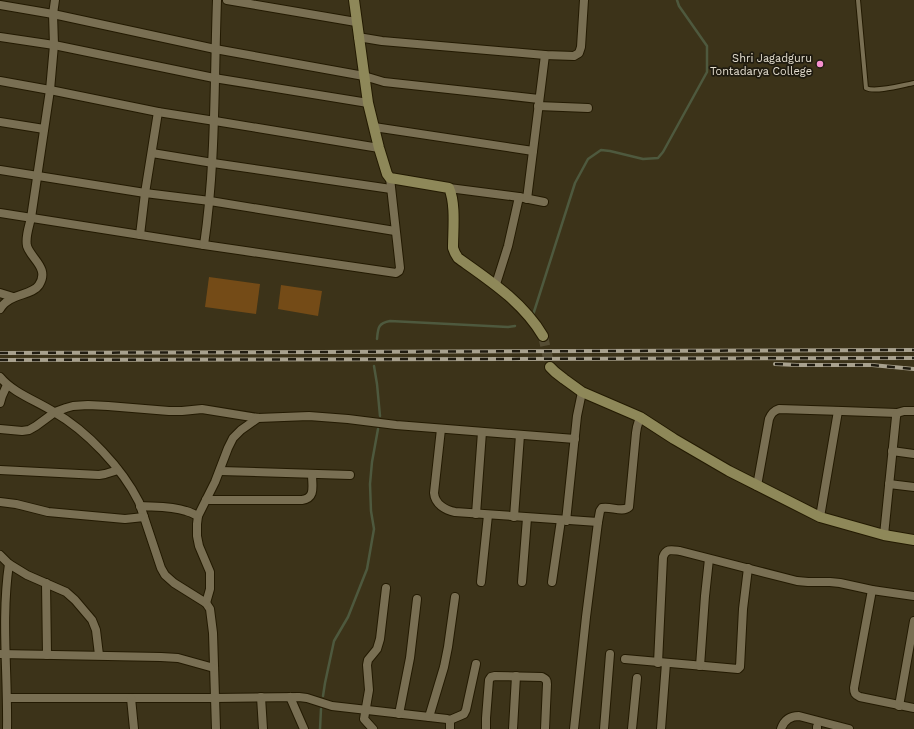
<svg xmlns="http://www.w3.org/2000/svg" width="914" height="729" font-family="'Work Sans',sans-serif">
  <rect width="100%" height="100%" fill="#3c3319"/>
  <g fill="none" stroke-linecap="round" stroke-linejoin="round">
    <!-- stream -->
    <g stroke="#4e593e" stroke-width="2.5">
      <path d="M533,315l42,-132 13,-24 13,-9 9,1 33,8 15,-1 5,-6 44,-80v-26l-28,-40 -2,-6"/>
      <path d="M377,339c1,-11 1,-16 13,-18l118,6 7,-1"/>
      <path d="M374,366l3,18 3,32"/>
      <path d="M323,696l2,-13 9,-42 14,-24 19,-48 7,-40 -3,-18 -1,-27 2,-22 6,-33"/>
      <path d="M320,729l1,-20"/>
    </g>
  </g>
  <!-- building -->
  <g fill="#744b17">
    <path d="M209,277l51,7 -4,30 -51,-7z"/>
    <path d="M281,285l41,6 -4,25 -40,-7z"/>
  </g>
  <g fill="none" stroke-linecap="round" stroke-linejoin="round">
    <!-- secondary-tunnel -->
    <path stroke="#554d34" stroke-width="10" stroke-dasharray="10 5" stroke-linecap="butt" d="M543,336l7,31"/>
    <defs>
      <path id="lane" d="M858,0l8,88c9,5 37,-3 48,-5"/>
      <g id="street">
        <path d="M227,0l129,22"/>
        <path d="M0,5l53,9 162,35 149,27 20,6 155,17"/>
        <path d="M0,37l54,8 160,33 154,25"/>
        <path d="M358,37l24,4 163,14 29,1 5,-3 2,-6 3,-47"/>
        <path d="M0,81l50,9 108,22 57,9 164,27"/>
        <path d="M538,106l50,2"/>
        <path d="M0,122l44,7"/>
        <path d="M374,127l159,24"/>
        <path d="M152,153l61,10 178,26"/>
        <path d="M0,170l145,23 65,8 185,30"/>
        <path d="M449,188l70,9 25,5"/>
        <path d="M527,199l18,-144"/>
        <path d="M0,213l204,32 192,28 3,-2 1,-3 -10,-90"/>
        <path d="M140,235l5,-42 13,-81"/>
        <path d="M204,245c12,-81 10,-163 13,-245"/>
        <path d="M496,284l12,-38 11,-49"/>
        <path d="M0,293l13,4"/>
        <path d="M0,309c9,-16 32,-13 39,-24 11,-17 -8,-26 -12,-39 -2,-9 2,-19 4,-28l19,-128 4,-45 -1,-31 2,-14"/>
        <path d="M0,377c13,16 37,24 54,35 33,19 68,56 85,90l22,66 4,7 9,8 32,20 4,6 3,24 3,96"/>
        <path d="M0,403l2,-7 5,-11"/>
        <path d="M0,429l22,2 7,-1 7,-4 19,-14 11,-4 7,-2 15,-1 20,1 61,5h13l20,-2 56,9 51,-2 39,3 48,6 179,14"/>
        <path d="M441,429l-7,64c1,11 11,17 21,19l143,10"/>
        <path d="M892,451l22,3"/>
        <path d="M0,470l99,5 6,-1 13,-4"/>
        <path d="M220,471l130,4"/>
        <path d="M889,484l25,3"/>
        <path d="M757,486l12,-67c2,-5 4,-8 10,-10l63,2 55,2"/>
        <path d="M206,500h96c14,-2 10,-14 10,-26"/>
        <path d="M0,502l16,2 32,8 77,7 19,-2"/>
        <path d="M140,506c15,1 32,0 46,5 4,1 8,3 12,5"/>
        <path d="M476,514l6,-82"/>
        <path d="M514,517l6,-82"/>
        <path d="M820,517l18,-106"/>
        <path d="M566,521l11,-105 5,-24"/>
        <path d="M884,535l12,-118 1,-4 7,-2h10"/>
        <path d="M0,555l9,9 18,11 39,17 9,8 17,20 4,10 3,25"/>
        <path d="M481,582l7,-67"/>
        <path d="M522,582l5,-64"/>
        <path d="M552,582l9,-62"/>
        <path d="M46,583l1,72"/>
        <path d="M872,590l-18,98c0,5 1,7 6,9l54,11"/>
        <path d="M206,603l4,-14v-17l-11,-26 -2,-10v-12l1,-8 17,-34 13,-34 5,-10 8,-8 17,-12"/>
        <path d="M0,654l161,3 17,1 36,10"/>
        <path d="M625,659l113,10 2,-2 3,-58 5,-41"/>
        <path d="M658,663l5,-106c3,-9 9,-7 17,-6l117,30 11,1h22l10,1 32,7 42,6"/>
        <path d="M700,666l5,-70 4,-37"/>
        <path d="M261,697l2,32"/>
        <path d="M290,697l14,32"/>
        <path d="M7,698h208l84,-1 8,1 25,8 115,13 3,1v9"/>
        <path d="M131,698l3,31"/>
        <path d="M899,706l15,-85"/>
        <path d="M399,714l11,-56 7,-59"/>
        <path d="M429,717l15,-50 4,-20 7,-50"/>
        <path d="M450,720l14,-6 2,-4 10,-46"/>
        <path d="M7,729c1,-55 -6,-111 2,-165"/>
        <path d="M373,729l-9,-10 5,-29 -2,-25 1,-5 9,-11 3,-10 6,-51"/>
        <path d="M486,729v-11l3,-38 2,-3 4,-1 47,1c4,2 5,3 5,7l-2,45"/>
        <path d="M513,729l3,-53"/>
        <path d="M574,729l12,-112 12,-95 2,-11 2,-3c9,-2 20,5 27,-1l7,-74 1,-6 3,-10"/>
        <path d="M604,729l6,-75"/>
        <path d="M632,729l5,-51"/>
        <path d="M661,729l5,-66"/>
        <path d="M781,729c3,-9 9,-13 18,-13l50,13"/>
        <path d="M817,729v-2"/>
      </g>
      <g id="secondary">
        <path d="M354,0l14,103 11,45 8,26 3,4 6,1 53,9c7,16 4,42 4,60l2,5 3,5c31,22 65,44 85,78"/>
        <path d="M550,367l5,5 9,7 18,13 58,25 34,22 55,32 91,46 64,18 30,5"/>
      </g>
    </defs>
    <!-- lane casing -->
    <use href="#lane" stroke="#231a02" stroke-width="6"/>
    <!-- street casing -->
    <use href="#street" stroke="#231a02" stroke-width="10"/>
    <!-- secondary casing -->
    <use href="#secondary" stroke="#231a02" stroke-width="12"/>
    <!-- lane -->
    <use href="#lane" stroke="#796f53" stroke-width="4"/>
    <!-- street -->
    <use href="#street" stroke="#796f53" stroke-width="8"/>
    <!-- secondary -->
    <use href="#secondary" stroke="#8e8859" stroke-width="10"/>
    <defs>
      <g id="rail">
        <path d="M0,353l914,-3"/>
        <path d="M0,360l914,-2"/>
        <path d="M775,364l22,1h75l42,4"/>
      </g>
    </defs>
    <!-- rail casing -->
    <use href="#rail" stroke="#a8a18e" stroke-width="4"/>
    <!-- rail -->
    <use href="#rail" stroke="#1f1b10" stroke-width="2.5" stroke-dasharray="8" stroke-linecap="butt"/>
  </g>
  <!-- markers -->
  <circle fill="#f690cf" stroke="#1f1b10" stroke-width="1.5" cx="820" cy="64" r="4"/>
  <g text-anchor="middle" stroke-width="3.5" stroke-linejoin="round" paint-order="stroke">
    <!-- poi labels -->
    <g font-size="11" fill="#e5dfd0" stroke="#1f1b10" text-anchor="end">
      <text x="812" y="62">Shri Jagadguru<tspan x="812" dy="13">Tontadarya College</tspan></text>
    </g>
  </g>
</svg>
